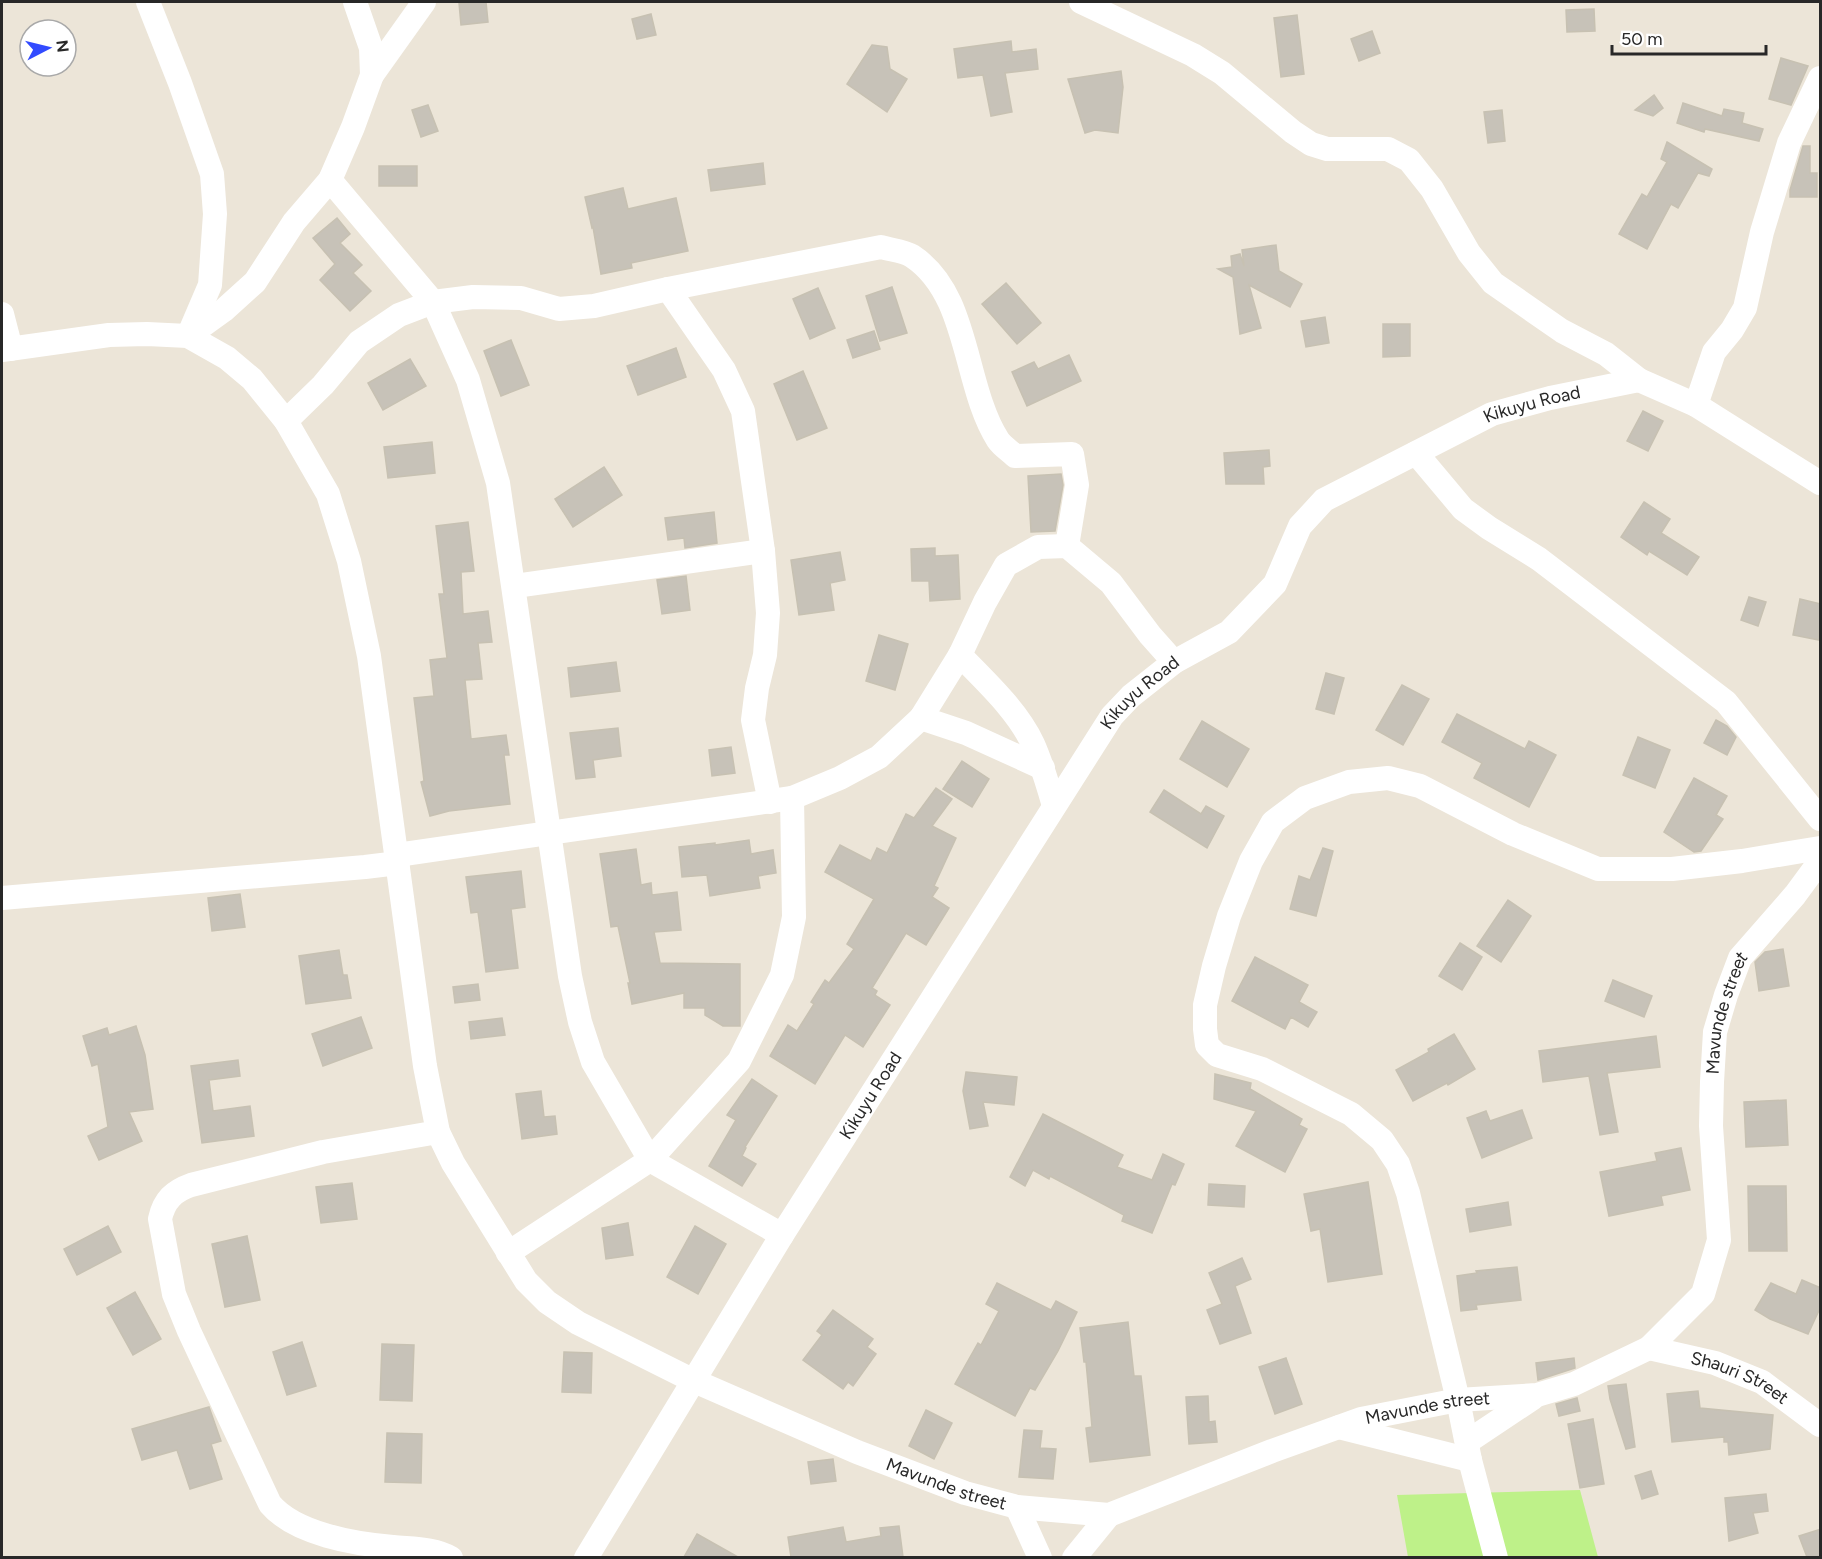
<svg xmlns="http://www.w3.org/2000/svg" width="1822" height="1559" font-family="Figtree,sans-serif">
  <rect width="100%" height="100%" fill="#ece5d8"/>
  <!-- pitch -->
  <path fill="#bef189" d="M1580,1490l18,67h-190l-11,-62z"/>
  <!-- building -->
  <g fill="#c7c2b8" stroke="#c7c1b2" stroke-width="1.5">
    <path d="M472,2h14l2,20 -27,3 -2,-22z"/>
    <path d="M1594,9l1,22 -28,1 -1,-22z"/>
    <path d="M651,14l5,21 -19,4 -5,-20z"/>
    <path d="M1297,15l7,59 -23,3 -7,-59z"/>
    <path d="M1372,31l8,22 -21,8 -8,-22z"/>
    <path d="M1011,41l1,11 24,-3 2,20 -33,4 7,39 -21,4 -8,-41 -25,3 -4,-29z"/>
    <path d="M872,45l15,2 3,22 17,10 -20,33 -40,-28z"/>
    <path d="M1781,58l27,8 -17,39 -22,-6z"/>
    <path d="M1121,71l2,16 -5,46 -23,-3 -10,3 -17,-54z"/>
    <path d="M1654,95l9,13 -10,8 -18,-6z"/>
    <path d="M1683,103l39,13 2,-7 20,4 -2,10 21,6 -4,12 -54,-12 -1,3 -27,-9z"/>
    <path d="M428,105l10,26 -17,6 -9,-27z"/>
    <path d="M1502,110l3,31 -17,2 -4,-31z"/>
    <path d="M1667,142l45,27 -3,7 -11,-3 -20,35 -7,-4 -24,45 -28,-15 23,-40 5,3 20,-35 -6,-3z"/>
    <path d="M1803,146h7v27h7v24h-27v-7z"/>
    <path d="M763,163l2,21 -54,7 -3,-21z"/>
    <rect x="379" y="166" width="38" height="20"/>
    <path d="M623,188l5,21 48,-11 12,53 -57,12 1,5 -31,6 -8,-47 -1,1 -7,-31z"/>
    <path d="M337,218l13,16 -10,9 22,22 -9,8 18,18 -21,20 -30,-31 15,-16 -22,-26z"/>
    <path d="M1276,245l3,26 23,13 -12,23 -41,-22 12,43 -21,6 -7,-57 -15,-8 14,-2 -1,-11 9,-2 4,12 -2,-16z"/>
    <path d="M1006,283l35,40 -24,21 -35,-40z"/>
    <path d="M892,287l15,46 -27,8 -14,-45z"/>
    <path d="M818,288l17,40 -25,11 -17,-40z"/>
    <path d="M1325,317l4,26 -23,4 -5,-26z"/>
    <path d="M1383,324h27v32l-27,1z"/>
    <path d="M874,331l6,18 -27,9 -6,-18z"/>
    <path d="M511,340l18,45 -28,11 -17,-45z"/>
    <path d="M676,348l10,29 -48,18 -11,-29z"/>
    <path d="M1069,355l12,26 -54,25 -15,-34 22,-10 4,7z"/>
    <path d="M410,359l16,27 -43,24 -15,-27z"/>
    <path d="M803,371l24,57 -30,12 -23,-56z"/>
    <path d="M1643,411l20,10 -15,30 -21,-10z"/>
    <path d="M432,442l3,31 -47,5 -4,-31z"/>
    <path d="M1269,450l1,16 -7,1 1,17h-38l-2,-31z"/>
    <path d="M604,467l18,28 -49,32 -18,-28z"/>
    <path d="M1061,474l2,11 -8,46 -24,1 -3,-56z"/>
    <path d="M1644,502l26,17 -9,14 38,24 -12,18 -38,-24 -2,4 -26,-18z"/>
    <path d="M714,512l3,31 -32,5 -1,-10 -16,2 -3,-22z"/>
    <path d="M468,522l6,49 -13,1 2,42 25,-3 4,31 -14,1 4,36 -17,1 6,59 35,-4 3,20h-5l6,49 -61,7 -19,5 -9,-34 3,-1 -10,-83 20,-2 -4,-36 17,-2 -8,-64h5l-8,-68z"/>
    <path d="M935,548v8l23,-1 2,44 -30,2 -1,-20h-17l-1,-32z"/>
    <path d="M840,552l5,28 -15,3 4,27 -35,5 -8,-55z"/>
    <path d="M686,576l4,34 -28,4 -5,-34z"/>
    <path d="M1749,597l17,5 -8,24 -17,-6z"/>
    <path d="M1800,599l21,5 -2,36 -26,-5z"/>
    <path d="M879,635l29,9 -13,46 -29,-9z"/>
    <path d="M616,662l4,29 -49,6 -3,-29z"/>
    <path d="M1326,673l18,5 -10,36 -18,-5z"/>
    <path d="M1402,685l27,14 -26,46 -27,-15z"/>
    <path d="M1457,714l68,35 4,-8 27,14 -27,52 -55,-29 8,-15 -40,-21z"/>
    <path d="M1716,720l11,6 9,11 -9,18 -23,-12z"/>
    <path d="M1202,721l47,28 -22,38 -47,-28z"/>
    <path d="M618,728l3,28 -28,4 2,17 -19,2 -6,-46z"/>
    <path d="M1638,737l32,13 -15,38 -32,-13z"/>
    <path d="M731,747l4,26 -23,3 -3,-26z"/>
    <path d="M962,761l27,18 -17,28 -29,-18z"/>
    <path d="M1694,778l33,18 -11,19 7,4 -22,32 -7,1 -30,-20z"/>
    <path d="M936,788l16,11 -20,27 24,12 -22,48 4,2 -6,9 17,11 -23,37 -20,-12 -34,55 5,3 -2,4 15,10 -27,42 -18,-12 -30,49 -45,-28 18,-31 9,6 17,-27 -3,-2 14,-22 4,3 25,-34 -7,-5 27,-45 -49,-27 15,-27 31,16 6,-13 10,5 19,-39 8,4z"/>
    <path d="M1164,790l37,24 5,-8 18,10 -17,32 -57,-36z"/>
    <path d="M749,840l2,14 22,-4 3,23 -18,3 2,12 -50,8 -3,-21 -25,2 -3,-30 36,-4v2z"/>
    <path d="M1323,848l10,3 -17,65 -26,-7 9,-33 11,4z"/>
    <path d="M636,849l5,36 10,-2 1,12 25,-3 4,38 -27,2 6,31 80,1v62h-17l-18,-11v-7h-21v-15l-52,11 -4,-21h2l-12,-57 -7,1 -11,-73z"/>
    <path d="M521,871l4,36 -14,2 7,59 -32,4 -8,-60 -7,1 -5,-36z"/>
    <path d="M240,894l5,33 -33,4 -4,-33z"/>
    <path d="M1508,900l23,16 -30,46 -24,-16z"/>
    <path d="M1460,943l22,14 -20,33 -23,-14z"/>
    <path d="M1783,949l6,37 -30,5 -4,-29 10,-10z"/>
    <path d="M339,950l4,25h4l4,23 -45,6 -7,-48z"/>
    <path d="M1255,957l53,28 -9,17 18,10 -9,15 -17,-10 -6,12 -53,-28z"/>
    <path d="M1613,980l39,16 -8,21 -39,-16z"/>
    <path d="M478,984l2,16 -25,3 -2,-16z"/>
    <path d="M361,1017l11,31 -49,18 -11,-32z"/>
    <path d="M502,1018l3,17 -34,4 -2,-17z"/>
    <path d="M136,1026l9,29 8,54 -24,3 13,29 -43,19 -11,-24 20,-9 -10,-63 -6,2 -9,-30 24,-8 2,7z"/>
    <path d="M1454,1034l21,35 -27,16 -1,-2 -34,18 -17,-31 33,-18 -1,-3z"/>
    <path d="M1656,1036l4,31 -53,6 11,59 -18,3 -11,-59 -46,6 -4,-31z"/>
    <path d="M238,1060l2,16 -31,4 4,31 37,-5 4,30 -52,7 -11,-77z"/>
    <path d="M966,1072l51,5 -3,28 -31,-3 5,24 -18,3 -7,-38z"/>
    <path d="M1215,1074l36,9 -1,6 52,30 -3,6 8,4 -22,43 -49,-26 20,-35 -42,-12z"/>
    <path d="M752,1079l25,17 -32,51 1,1 -4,8 14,8 -14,22 -33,-20 27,-46 -9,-5z"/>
    <path d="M541,1091l3,26 11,-1 2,18 -35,5 -6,-45z"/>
    <path d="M1786,1100l2,45 -42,2 -2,-45z"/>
    <path d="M1522,1110l10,28 -50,20 -15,-40 19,-7 4,10z"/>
    <path d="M1043,1114l80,41 -6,12 35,13 11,-26 21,10 -9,21 -3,-1 -20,49 -30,-12 2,-6 -74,-39 -1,3 -16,-9 -8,16 -15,-9z"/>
    <path d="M1681,1148l9,42 -29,6 2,9 -54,11 -9,-44 57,-11 -2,-8z"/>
    <path d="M1368,1182l14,92 -54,8 -8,-53 -9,2 -7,-37z"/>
    <path d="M352,1183l5,36 -36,4 -5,-36z"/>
    <path d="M1209,1184l36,2 -1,21 -36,-2z"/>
    <path d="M1748,1186h38l1,65h-38z"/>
    <path d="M1508,1202l3,23 -41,7 -4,-23z"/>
    <path d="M628,1223l5,32 -27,4 -4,-31z"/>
    <path d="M108,1226l13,26 -44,23 -13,-26z"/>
    <path d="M695,1226l31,18 -28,50 -31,-17z"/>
    <path d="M247,1236l13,64 -35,7 -13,-63z"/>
    <path d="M1242,1258l9,21 -16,7 16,47 -31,11 -13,-34 15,-6 -13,-31z"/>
    <path d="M1517,1267l4,33 -45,5 1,4 -16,2 -4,-35 20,-3 -1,-2z"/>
    <path d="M1802,1280l19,8v18l-13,28 -38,-15 -15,-9 16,-27 25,11z"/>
    <path d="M997,1283l54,27 5,-9 21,11 -19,39 -23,39 -5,-2 -15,28 -60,-32 23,-41 3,2 18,-34 -13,-7z"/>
    <path d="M135,1292l26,47 -28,16 -26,-47z"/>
    <path d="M833,1310l40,29 -6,8 9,7 -23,32 -5,-4 -5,7 -40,-29 19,-25 -5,-4z"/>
    <path d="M1128,1322l6,54h7l9,79 -60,7 -4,-34 6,-1 -6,-65h-2l-4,-34z"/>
    <path d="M302,1342l14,44 -29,9 -14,-43z"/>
    <path d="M382,1344l32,1 -2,56 -32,-1z"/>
    <path d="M564,1352l28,1 -1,40 -29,-1z"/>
    <path d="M1286,1358l16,46 -27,10 -16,-47z"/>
    <path d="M1574,1358l1,10 -37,12 -2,-17z"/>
    <path d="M1626,1384l9,63 -9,2 -16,-50 -2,-13z"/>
    <path d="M1698,1391l2,17 73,7 -3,34 -41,6 -1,-13h-4v-5l-52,5 -5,-48z"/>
    <path d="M1208,1396l1,26 6,-1 2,21 -28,2 -3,-47z"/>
    <path d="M1577,1398l3,13 -21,5 -3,-12z"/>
    <path d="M209,1407l12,34 -10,3 11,35 -32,10 -13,-39 -35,10 -10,-31z"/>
    <path d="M926,1410l26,13 -18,36 -25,-13z"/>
    <path d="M1593,1419l11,65 -24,4 -12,-64z"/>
    <path d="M1024,1430l18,1 -2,17 16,1 -3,30 -34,-2z"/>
    <path d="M387,1433l35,1 -1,49 -36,-1z"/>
    <path d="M833,1459l3,22 -25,3 -3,-22z"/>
    <path d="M1651,1471l7,23 -16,5 -7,-23z"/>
    <path d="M1766,1494l2,17 -15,2 5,20 -29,8 -4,-43z"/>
    <path d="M899,1526l4,31h-112l-3,-20 55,-10 3,15 35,-6 -1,-8z"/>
    <path d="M1821,1529v28h-14l-8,-21z"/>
    <path d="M697,1534l41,23h-54z"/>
  </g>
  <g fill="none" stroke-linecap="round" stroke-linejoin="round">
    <!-- minor -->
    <g stroke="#fff" stroke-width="24">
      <path d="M148,2l32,81 32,91 3,40 -5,71 -21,49"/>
      <path d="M1081,2l112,53 29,18 71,59 18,12 16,5h61l21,11 23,29 37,64 24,30 69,48 44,23 33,26"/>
      <path d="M372,75l52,-73"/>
      <path d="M330,180l103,122 35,78 30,103 72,493 10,46 13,40 57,98 132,75"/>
      <path d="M668,289l56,81 19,41 20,140 5,62 -3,42 -8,33 -4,32 17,82"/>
      <path d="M2,314l9,35"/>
      <path d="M188,336l36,-26 31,-28 39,-60 36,-42 23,-53 19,-52 -1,-27 -16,-46"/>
      <path id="s1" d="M2,350l107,-15 38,-1 41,2 39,22 25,21 34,42 42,73 21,67 20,95 56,410 13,66 15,31 73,118 21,21 31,21 114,57 165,72 108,41 52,14 92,8 163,-64 89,-32 97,-19 79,-5 37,-11 75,-36 54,-54 16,-54 -8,-114 1,-44 3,-50 11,-37 14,-37 55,-63 25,-34"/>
      <path d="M1696,405l124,78"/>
      <path d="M286,421l37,-36 36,-43 40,-27 34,-13 40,-5 48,1 38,11 35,-3 74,-17 213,-42c10,3 23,4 31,9 58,38 51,129 86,184 4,6 12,11 17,16l57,-2 5,31 -10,61"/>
      <path d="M1416,453l47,56 26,19 50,31 187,143 94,117"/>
      <path d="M515,586l248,-35"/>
      <path d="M960,655c26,27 57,55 73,89 9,20 15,41 21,62"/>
      <path d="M921,718l45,15 77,35"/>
      <path d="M397,855l395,-57 48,-20 39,-21 42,-39 39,-63 25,-53 21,-37 32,-18 29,-1 44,37 39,52 24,27"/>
      <path d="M2,898l363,-31 33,-4"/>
      <path d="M438,1132l-115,20 -132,33c-17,6 -27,15 -31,34l14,75 15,37 81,173c25,30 85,40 123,43 19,2 41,1 58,11"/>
      <path d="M508,1253l142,-93 89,-99 43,-86 12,-58 -2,-119"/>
      <path id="s2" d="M1649,1348l66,15 47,19 58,43"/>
      <path d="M1339,1427l131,33"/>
      <path d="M1467,1442l66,-44"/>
      <path d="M1017,1507l23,51"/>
      <path id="s3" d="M586,1558l196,-323 330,-519 19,-20 43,-34 55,-30 46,-48 25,-58 24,-26 168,-86 58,-16 89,-18 57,25 18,-53 18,-22 13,-22 17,-76 27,-89 31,-65"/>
      <path d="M1074,1558l35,-43"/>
      <path d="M1496,1558l-26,-98 -12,-60 -50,-207 -10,-29 -16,-24 -31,-26 -89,-45 -45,-14 -10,-10 -2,-16v-24l9,-39 15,-50 22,-55 22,-39 32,-24 44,-16 39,-4 32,8 93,48 85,35h74l70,-8 78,-13"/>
    </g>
  </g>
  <g text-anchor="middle" stroke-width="4.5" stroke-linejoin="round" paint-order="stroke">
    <!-- street labels -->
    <g font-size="18" fill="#282828" stroke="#fff">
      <text dy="6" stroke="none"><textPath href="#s3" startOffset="1533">Kikuyu Road</textPath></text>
      <text dy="6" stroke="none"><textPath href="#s3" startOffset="1029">Kikuyu Road</textPath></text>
      <text dy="6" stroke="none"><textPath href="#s1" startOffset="2792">Mavunde street</textPath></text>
      <text dy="6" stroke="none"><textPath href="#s3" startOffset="543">Kikuyu Road</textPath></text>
      <text dy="6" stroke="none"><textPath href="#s2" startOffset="96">Shauri Street</textPath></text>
      <text dy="6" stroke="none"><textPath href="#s1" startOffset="2198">Mavunde street</textPath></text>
      <text dy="6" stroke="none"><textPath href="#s1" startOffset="1694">Mavunde street</textPath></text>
    </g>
  </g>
  <!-- border -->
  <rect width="1822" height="1559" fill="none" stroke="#282828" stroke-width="6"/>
  <!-- north arrow -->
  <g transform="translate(48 48) rotate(83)"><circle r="28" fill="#ffffff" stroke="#a9a9a9" stroke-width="1.5"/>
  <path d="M0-4.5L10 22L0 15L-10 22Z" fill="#324bff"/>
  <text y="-9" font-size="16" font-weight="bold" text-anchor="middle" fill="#282828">N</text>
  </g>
  <!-- scale -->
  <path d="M1612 45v9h154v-9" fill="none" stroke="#282828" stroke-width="3"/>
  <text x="1621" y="45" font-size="18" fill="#282828" stroke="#ffffff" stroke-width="4.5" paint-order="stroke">50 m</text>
</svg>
